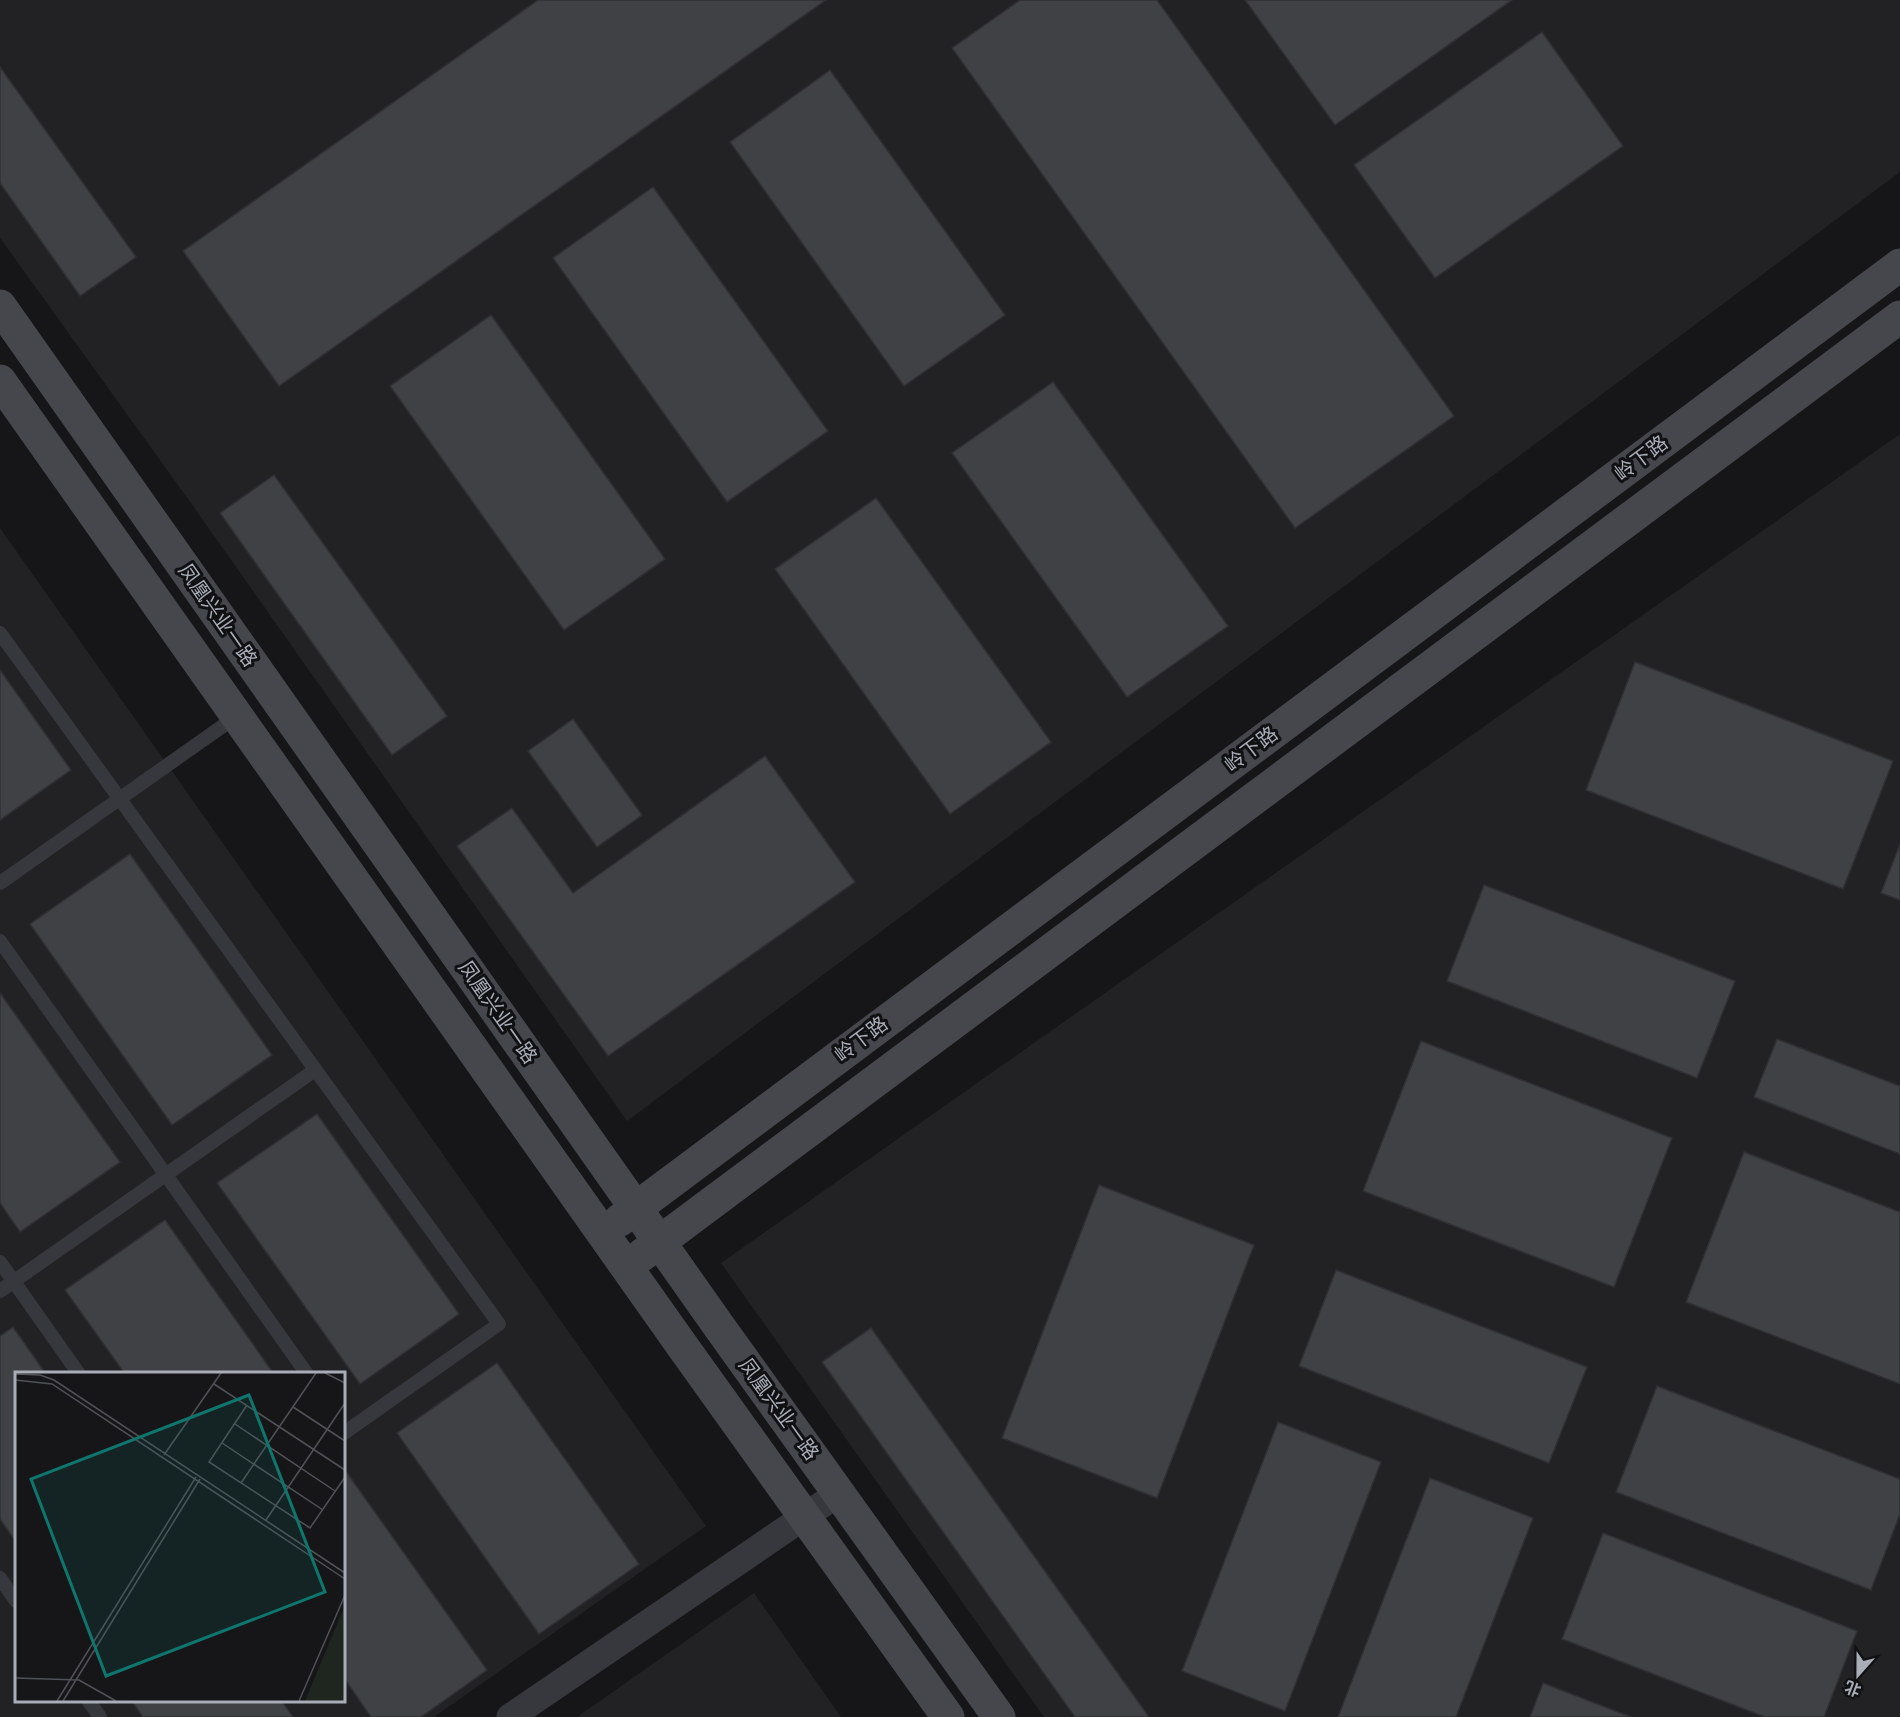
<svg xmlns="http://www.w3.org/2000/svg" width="1900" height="1717" font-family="Cabin,'Noto Sans SC',sans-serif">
  <rect width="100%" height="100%" fill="#161618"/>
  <!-- built -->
  <g fill="#222225" fill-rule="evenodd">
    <path d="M0,0h1900v172l-1273,949 -439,-622 -188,-261z"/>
    <path d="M1900,434v1283h-856l-323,-454z"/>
    <path d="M0,528l706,998 -272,191h-434zM16,1374h328v326h-328z"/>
    <path d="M754,1593l87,124h-264z"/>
  </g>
  <!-- building -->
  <g fill="#404145" stroke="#303034" stroke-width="1.5">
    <path d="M538,0h288l-547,386 -96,-135z"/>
    <path d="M1020,0h137l297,416 -159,112 -343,-480z"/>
    <path d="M1245,0h267l-177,125z"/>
    <path d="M1542,32l81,114 -188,132 -81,-113z"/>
    <path d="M0,67l136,190 -56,39 -80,-113z"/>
    <path d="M830,70l175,245 -101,71 -174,-244z"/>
    <path d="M653,187l175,244 -101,71 -174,-244z"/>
    <path d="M491,315l174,244 -101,71 -174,-244z"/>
    <path d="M1053,382l175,244 -101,71 -175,-244z"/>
    <path d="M274,475l173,241 -55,39 -172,-242z"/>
    <path d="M876,498l175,244 -101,72 -175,-245z"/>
    <path d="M1635,662l258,99 -50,128 -257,-99z"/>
    <path d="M0,670l71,100 -71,50z"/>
    <path d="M573,719l69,96 -45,32 -69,-96z"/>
    <path d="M765,756l90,126 -247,174 -151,-210 55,-38 61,85z"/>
    <path d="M1900,844v56l-19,-7z"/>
    <path d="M130,854l142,201 -100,70 -142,-201z"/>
    <path d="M1484,885l251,96 -38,97 -250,-97z"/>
    <path d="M0,993l120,169 -100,70 -20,-29z"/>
    <path d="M1777,1039l123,47v68l-146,-57z"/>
    <path d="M1421,1041l251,97 -58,149 -251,-96z"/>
    <path d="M317,1114l142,200 -99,70 -143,-201z"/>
    <path d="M1744,1152l156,60v172l-214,-82z"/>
    <path d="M1099,1185l155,60 -97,253 -155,-60z"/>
    <path d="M165,1220l109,154h-149l-60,-84z"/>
    <path d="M1336,1270l251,97 -38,96 -250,-97z"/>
    <path d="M13,1327l33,47h-30v168l-16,-23v-183z"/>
    <path d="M871,1328l278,389h-74l-253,-355z"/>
    <path d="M497,1363l142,201 -100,70 -142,-201z"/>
    <path d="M1657,1386l243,93v35l-29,76 -255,-98z"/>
    <path d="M1278,1422l103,40 -96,249 -103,-40z"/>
    <path d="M345,1470l142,200 -66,47h-50l-27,-39z"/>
    <path d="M1430,1478l103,40 -77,199h-118z"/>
    <path d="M1603,1533l254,98 -33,86h-59l-203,-78z"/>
    <path d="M1543,1683l88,34h-101z"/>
    <path d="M131,1700h150l12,17h-150z"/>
  </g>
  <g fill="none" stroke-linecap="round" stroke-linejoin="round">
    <!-- lane -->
    <g stroke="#37383d" stroke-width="14">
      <path d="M0,633l499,691 -155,109"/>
      <path d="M0,883l237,-167"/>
      <path d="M0,941l307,433"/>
      <path d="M0,1262l79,112"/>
      <path d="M0,1291l315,-221"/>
      <path d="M0,1578l16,23"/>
      <path d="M88,1700l12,17"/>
    </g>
    <!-- street -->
    <path stroke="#37383d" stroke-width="27" d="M510,1717l329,-224"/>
    <!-- secondary -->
    <g stroke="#45474d" stroke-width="33">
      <path d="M0,306l718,1019 281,392"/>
      <path d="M0,381l683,966 265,370"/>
      <path d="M620,1220l1280,-955"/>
      <path d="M642,1255l1258,-938"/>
    </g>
  </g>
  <g text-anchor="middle" stroke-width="6" stroke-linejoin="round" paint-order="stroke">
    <!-- street labels -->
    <g font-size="20" fill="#a8adb8" stroke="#111113">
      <text transform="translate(1641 458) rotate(-37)" y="7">岭下路</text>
      <text transform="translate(218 615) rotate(55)" y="7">凤凰兴业一路</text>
      <text transform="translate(1251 749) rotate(-37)" y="7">岭下路</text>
      <text transform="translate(498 1012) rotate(55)" y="7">凤凰兴业一路</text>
      <text transform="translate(861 1039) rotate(-37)" y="7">岭下路</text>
      <text transform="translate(779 1409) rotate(54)" y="7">凤凰兴业一路</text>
    </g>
  </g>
  <!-- overview -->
  <g transform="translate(15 1372)">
    <rect width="330" height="330" fill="#161618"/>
    <path d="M330,233v96h-40z" fill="#1e261f"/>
    <path fill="none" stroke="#505258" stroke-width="1.5" d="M310,1l20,10M0,2l25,1 14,5 291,193M0,8l37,4 293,195M199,12l131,86M232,33l-38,57 101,66 35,-51M278,35l52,34M220,52l100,67M207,71l101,67M149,83l57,-82M226,111l75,-110M251,148l79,-117M0,306l64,2 37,21M42,329l139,-224M48,329l137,-222M284,329l46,-106"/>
    <path fill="#0f766e" fill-opacity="0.15" stroke="#0f766e" stroke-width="3" d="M234,23l76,197 -219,84 -75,-197z"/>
    <rect width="330" height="330" fill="none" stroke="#a8adb8" stroke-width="3"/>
  </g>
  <!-- north arrow -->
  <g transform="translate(1858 1675) rotate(201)" stroke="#111113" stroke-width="4.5" paint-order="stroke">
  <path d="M0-4.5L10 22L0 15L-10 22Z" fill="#a8adb8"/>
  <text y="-9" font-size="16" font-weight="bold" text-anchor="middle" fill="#a8adb8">北</text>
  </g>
</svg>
